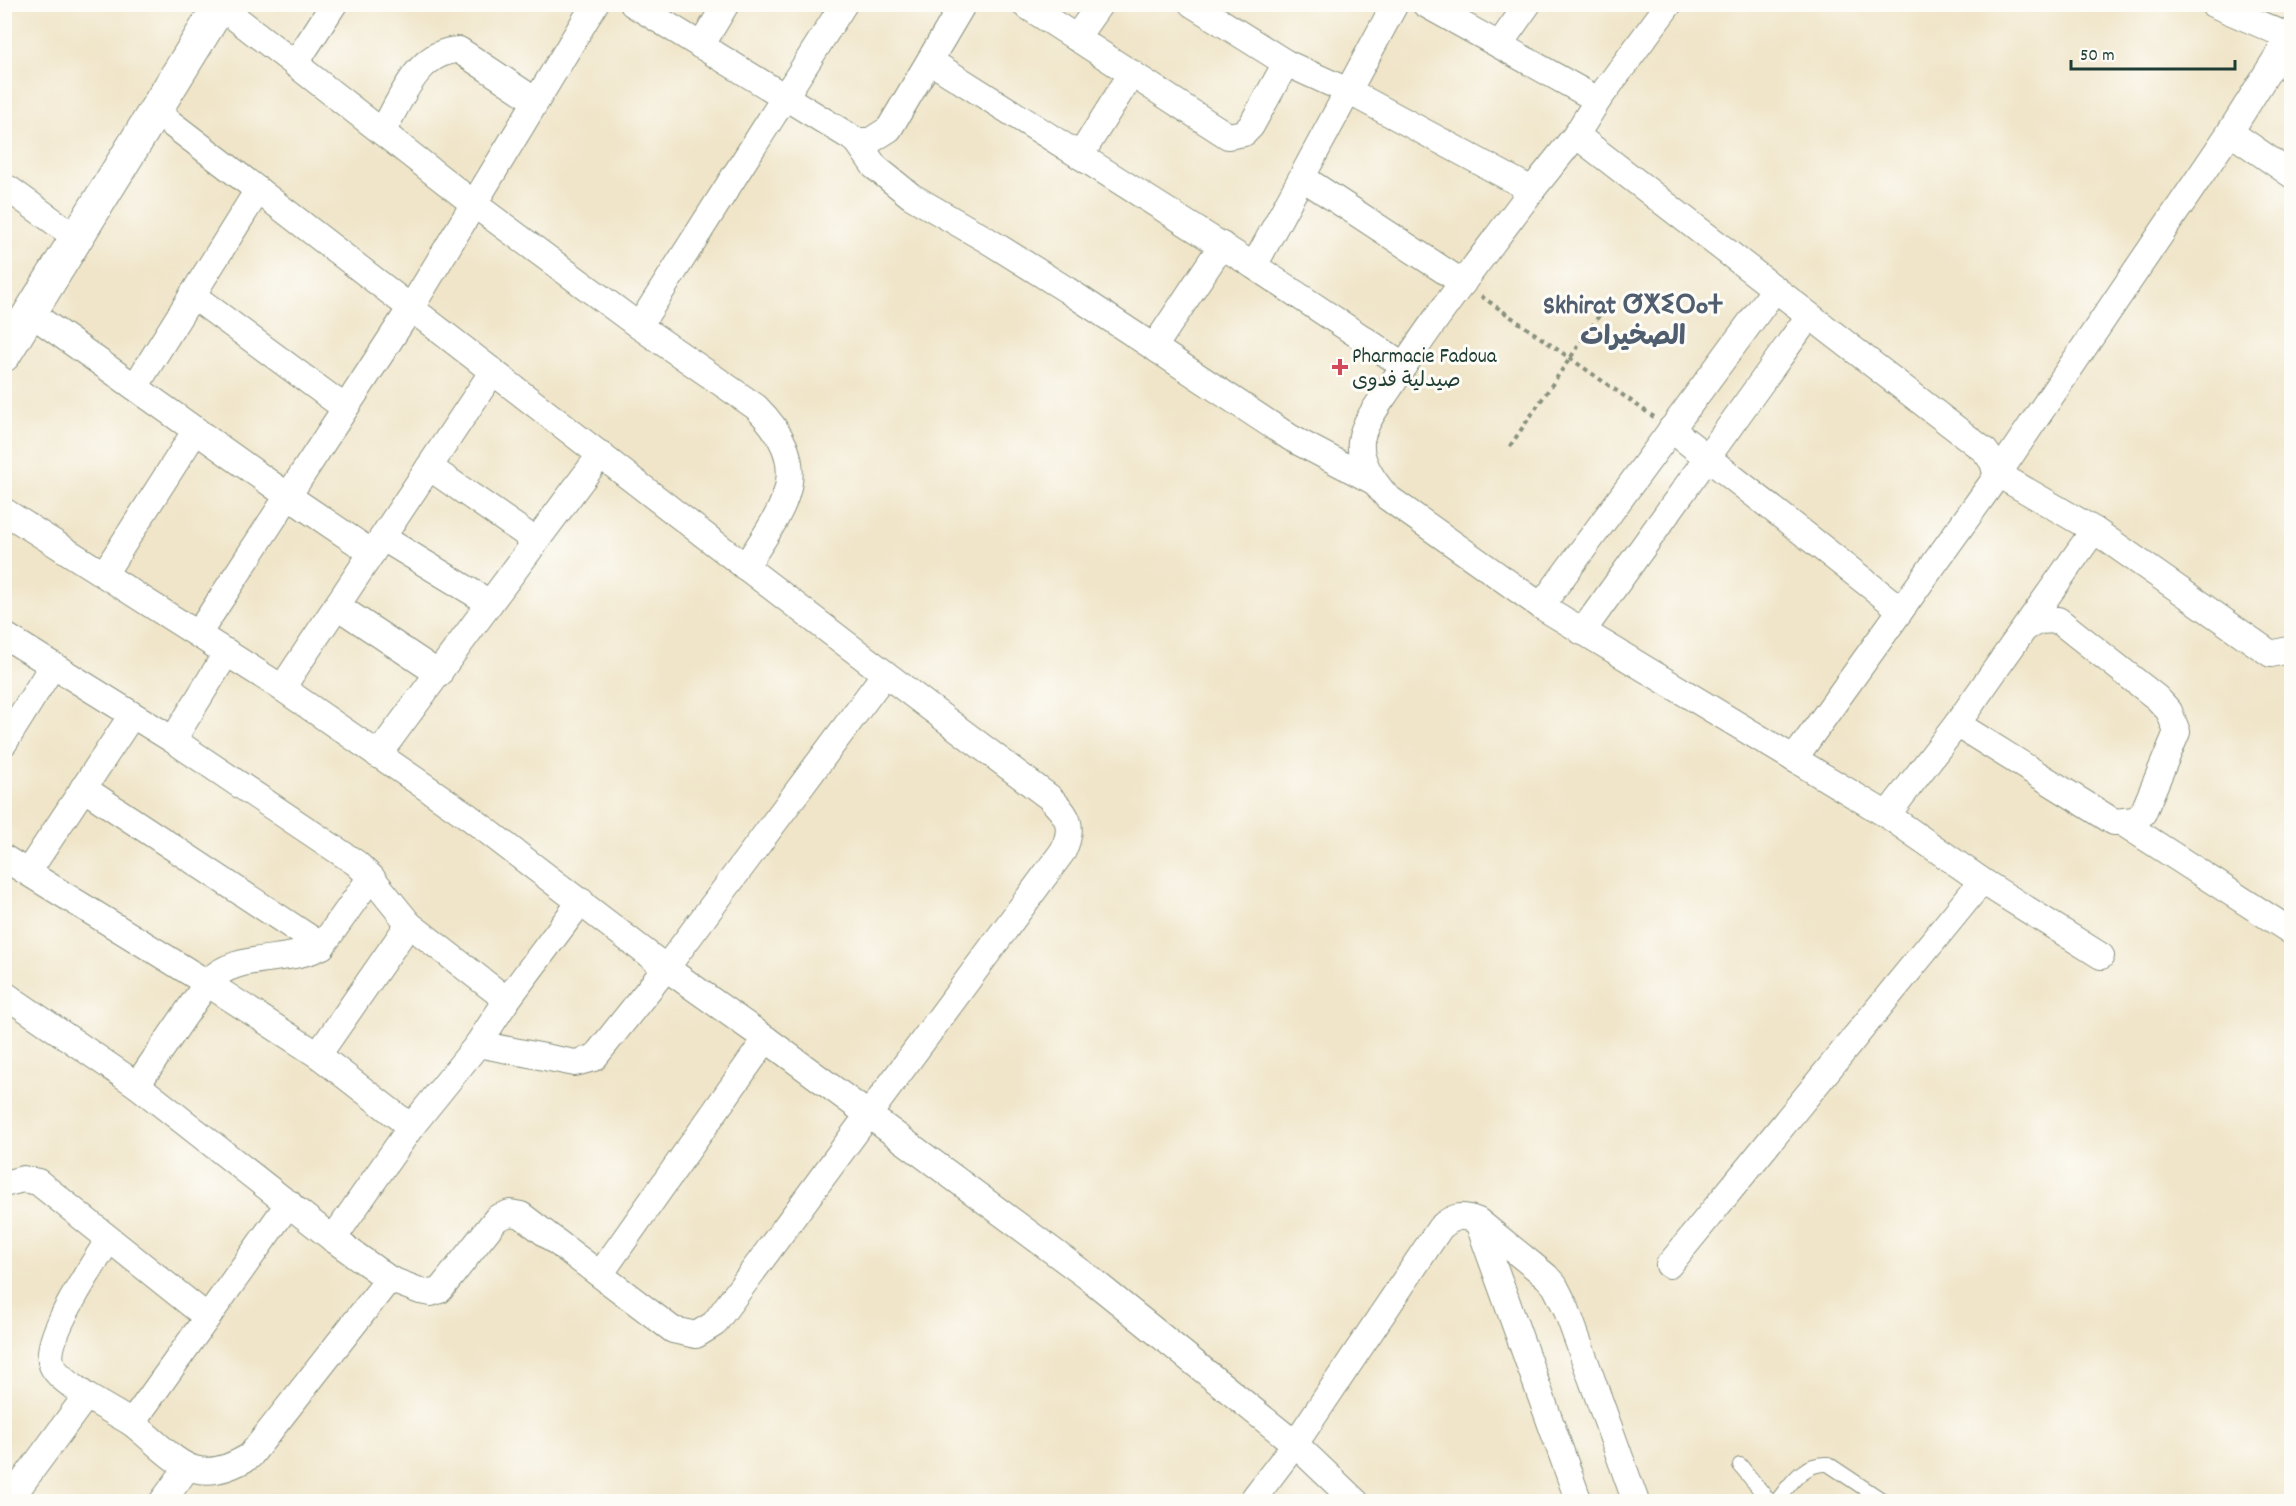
<svg xmlns="http://www.w3.org/2000/svg" width="2296" height="1506" font-family="Dekko,'Playpen Sans Arabic','Noto Sans Tifinagh',sans-serif">
  <rect width="100%" height="100%" fill="#fdfcf7"/>
  <filter id="ink" filterUnits="userSpaceOnUse"><feTurbulence type="fractalNoise" baseFrequency=".0167" numOctaves="2"/><feDisplacementMap in="SourceGraphic" scale="12" xChannelSelector="R" yChannelSelector="G"/><feConvolveMatrix kernelMatrix="1 2 1 2 8 2 1 2 1" color-interpolation-filters="sRGB"/></filter>
  <filter id="wash" filterUnits="userSpaceOnUse"><feTurbulence type="fractalNoise" baseFrequency=".008" numOctaves="4" result="noise"/><feDisplacementMap in="SourceGraphic" scale="24" xChannelSelector="R" yChannelSelector="G"/><feGaussianBlur stdDeviation="1.35" result="paint"/><feColorMatrix in="noise" values="0 0 0 0 0 0 0 0 0 0 0 0 0 0 0 0 0 1.4 0 .05"/><feComposite in="paint" operator="in"/></filter>
  <g filter="url(#wash)">
    <rect width="100%" height="100%" fill="#f0e5c9"/>
  </g>
  <g filter="url(#ink)">
    <g fill="none" stroke-linecap="round" stroke-linejoin="round">
      <defs>
        <g id="service">
          <path d="M1740,1465l30,37"/>
          <path d="M1776,1502c14,-17 27,-40 52,-38l57,38"/>
        </g>
        <g id="minor">
          <path d="M633,4l224,137h13l19,-12 74,-125"/>
          <path d="M1024,4l204,132 16,-3 7,-7 35,-63"/>
          <path d="M1192,4l94,59 64,29 182,98c-47,64 -98,127 -140,194 -10,16 -25,33 -30,52 -6,22 11,45 25,61l154,109 346,209 95,66 119,75"/>
          <path d="M1395,4l-141,262 149,99"/>
          <path d="M1425,4l173,96"/>
          <path d="M2213,4l79,34"/>
          <path d="M220,6l75,58 39,-60"/>
          <path d="M2292,33l-62,99 62,43"/>
          <path d="M1076,38l24,-34"/>
          <path d="M1499,45l29,-41"/>
          <path d="M701,46l25,-42"/>
          <path d="M930,61l324,205"/>
          <path d="M295,64l179,140 165,122 205,-322"/>
          <path d="M382,132c19,-32 35,-81 77,-82l77,51"/>
          <path d="M1576,135l22,-35 71,-96"/>
          <path d="M857,141l18,26 36,29 76,44 80,50 224,148 80,42"/>
          <path d="M1080,156l52,-83"/>
          <path d="M1303,178l160,105"/>
          <path d="M9,189l69,50"/>
          <path d="M1532,190l44,-55 409,316 8,11 3,11 98,57 177,124 21,-5"/>
          <path d="M192,295l153,113"/>
          <path d="M32,314l256,182 84,57"/>
          <path d="M639,326l117,81c61,61 28,100 -11,160"/>
          <path d="M1154,347l68,-102"/>
          <path d="M135,387l123,-197"/>
          <path d="M1671,429l229,180"/>
          <path d="M429,467l107,74"/>
          <path d="M4,511l278,177 187,129 197,151 100,71 322,238 207,167 61,58"/>
          <path d="M104,574l92,-144"/>
          <path d="M490,603l111,-149"/>
          <path d="M337,606l102,68"/>
          <path d="M1541,606l234,-317"/>
          <path d="M1582,632l227,-316"/>
          <path d="M198,634l214,-328 183,-302"/>
          <path d="M4,635l169,105 54,-88"/>
          <path d="M282,688l211,-317"/>
          <path d="M1957,724l157,98 21,-2 8,-7 34,-81 -8,-21 -12,-13 -99,-78 -20,1 -11,6"/>
          <path d="M173,740l183,123 15,14 38,47"/>
          <path d="M4,743l49,-78"/>
          <path d="M378,755l112,-152 -107,-65"/>
          <path d="M1794,759l198,-276 238,-351"/>
          <path d="M83,788l239,158 49,-69"/>
          <path d="M1887,815l70,-91 137,-194"/>
          <path d="M2123,823l169,109"/>
          <path d="M4,858l203,125c28,-32 79,-18 115,-37"/>
          <path d="M28,872l104,-157"/>
          <path d="M4,994l133,91 196,154 56,40 31,12 11,2 9,-3 57,-72 13,-5 11,2 152,115 23,5 18,-11 349,-473c12,-26 5,-35 -14,-54 -301,-224 -595,-458 -893,-685"/>
          <path d="M478,1044l97,19 19,-5 72,-90 218,-293"/>
          <path d="M318,1055l91,-131 98,76"/>
          <path d="M137,1085l70,-102 111,72 93,72"/>
          <path d="M4,1184l19,-5 15,3 169,135"/>
          <path d="M1478,1222l101,280"/>
          <path d="M333,1239l78,-112 67,-83 29,-44 74,-99"/>
          <path d="M1669,1265l313,-384"/>
          <path d="M601,1273l165,-234"/>
          <path d="M86,1396c-11,-9 -28,-18 -34,-31 -11,-26 42,-100 56,-125"/>
          <path d="M132,1423c44,35 61,68 118,33l139,-177"/>
          <path d="M8,1502l78,-106 46,27 157,-220"/>
          <path d="M162,1502l25,-34"/>
          <path d="M1251,1502l44,-58 145,-216c13,-12 21,-14 38,-7l68,55 9,10 11,22 70,194"/>
        </g>
        <path id="tertiary" d="M4,355l217,-351"/>
      </defs>
      <!-- service casing -->
      <use href="#service" stroke="#88917e" stroke-width="16"/>
      <!-- minor casing -->
      <use href="#minor" stroke="#88917e" stroke-width="28"/>
      <!-- tertiary casing -->
      <use href="#tertiary" stroke="#88917e" stroke-width="35"/>
      <!-- path -->
      <g stroke="#88917e" stroke-width="4" stroke-dasharray="4.5 4.5" stroke-linecap="butt">
        <path d="M1481,296l173,121"/>
        <path d="M1510,446l93,-136"/>
      </g>
      <!-- service -->
      <use href="#service" stroke="#fff" stroke-width="14"/>
      <!-- minor -->
      <use href="#minor" stroke="#fff" stroke-width="26"/>
      <!-- tertiary -->
      <use href="#tertiary" stroke="#fff" stroke-width="33"/>
    </g>
  </g>
  <!-- markers -->
  <path fill="#d1495b" stroke="#fdfcf7" stroke-width="2" d="M1337 358h6v6h6v6h-6v6h-6v-6h-6v-6h6z"/>
  <g text-anchor="middle" stroke-width="6" stroke-linejoin="round" paint-order="stroke">
    <!-- poi labels -->
    <g font-size="21" fill="#1f3d34" stroke="#fdfcf7" text-anchor="start">
      <text x="1352" y="362">Pharmacie Fadoua<tspan x="1352" dy="24">صيدلية فدوى</tspan></text>
    </g>
    <!-- district labels -->
    <g font-size="27" font-weight="bold" fill="#505e6f" stroke="#fdfcf7">
      <text x="1633" y="313">Skhirat ⵚⵅⵉⵔⴰⵜ<tspan x="1633" dy="31">الصخيرات</tspan></text>
    </g>
  </g>
  <!-- margin -->
  <rect width="2296" height="1506" fill="none" stroke="#fdfcf7" stroke-width="24"/>
  <!-- scale -->
  <path d="M2071 60v9h164v-9" fill="none" stroke="#1f3d34" stroke-width="3"/>
  <text x="2080" y="60" font-size="18" fill="#1f3d34" stroke="#fdfcf7" stroke-width="4.5" paint-order="stroke">50 m</text>
</svg>
